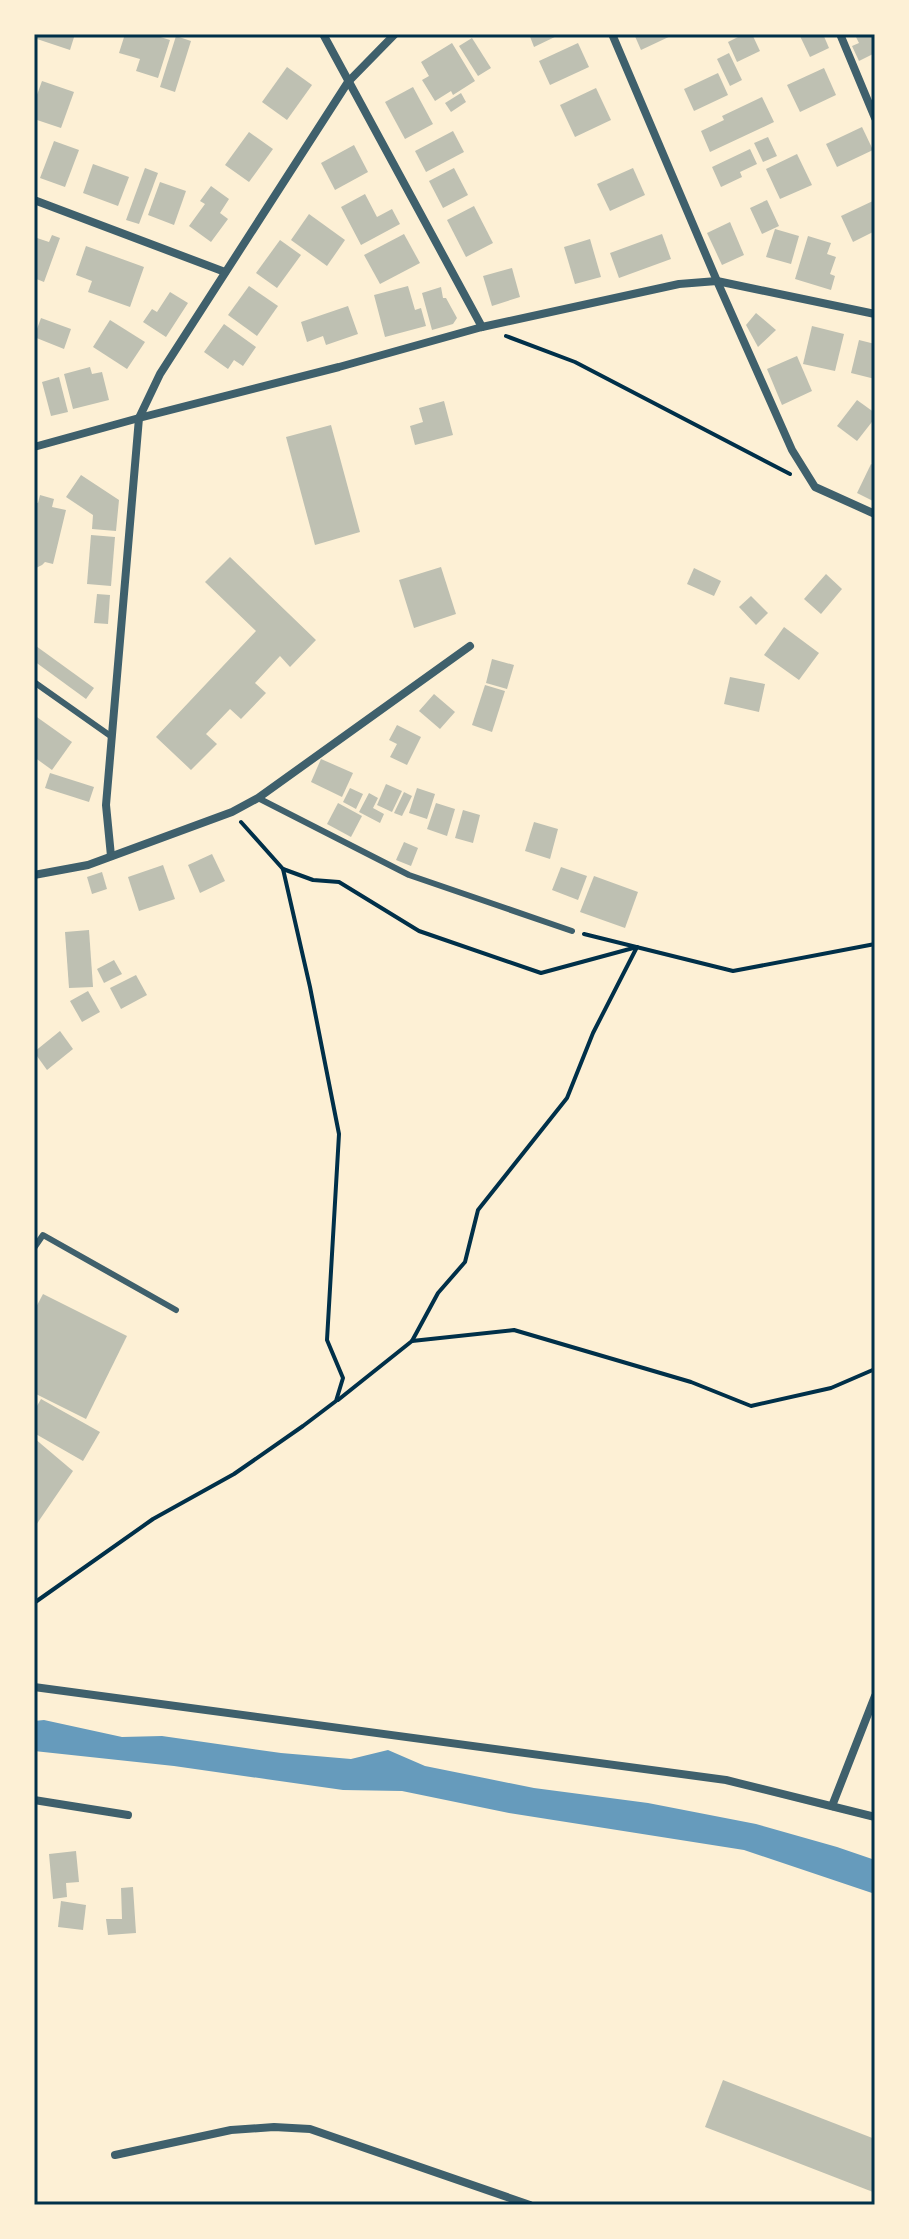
<svg xmlns="http://www.w3.org/2000/svg" width="909" height="2239" font-family="Helvetica,sans-serif">
  <rect width="100%" height="100%" fill="#fdf0d5"/>
  <!-- water -->
  <path fill="#669bbc" d="M44,1720l78,17 40,-1 119,17 70,6 37,-9 37,16 109,22 114,15 108,21 81,23 38,13v34l-131,-44 -235,-37 -107,-22 -59,-1 -169,-24 -140,-15v-30z"/>
  <!-- building -->
  <g fill="#bec0b2">
    <path d="M35,34h40l-5,16 -36,-12z"/>
    <path d="M125,34h26l19,6 -12,38 -22,-7 4,-12 -21,-6z"/>
    <path d="M529,34h32l-27,13z"/>
    <path d="M634,34h41l-34,16z"/>
    <path d="M744,34h8l8,17 -23,11 -9,-20z"/>
    <path d="M799,34h24l6,14 -19,9z"/>
    <path d="M863,34h10l2,19 -16,8 -7,-15 7,-3 -3,-6z"/>
    <path d="M176,36l15,5 -16,51 -15,-5z"/>
    <path d="M472,38l19,30 -13,8 -19,-30z"/>
    <path d="M452,43l23,38 -22,14 -2,-4 -16,10 -13,-21 7,-4 -8,-14z"/>
    <path d="M578,43l11,24 -39,18 -11,-24z"/>
    <path d="M729,53l13,27 -12,6 -13,-27z"/>
    <path d="M287,67l25,18 -25,35 -25,-18z"/>
    <path d="M824,68l12,27 -36,17 -13,-27z"/>
    <path d="M718,73l10,22 -34,16 -10,-22z"/>
    <path d="M42,81l32,11 -13,36 -27,-9v-16z"/>
    <path d="M413,87l20,37 -28,15 -20,-37z"/>
    <path d="M596,88l15,32 -36,17 -15,-32z"/>
    <path d="M461,93l5,9 -15,10 -6,-9z"/>
    <path d="M762,97l12,25 -64,30 -9,-21 23,-11 -2,-4z"/>
    <path d="M862,127l11,23 -36,17 -11,-23z"/>
    <path d="M453,131l11,21 -38,20 -11,-21z"/>
    <path d="M249,132l24,17 -24,33 -24,-17z"/>
    <path d="M768,137l9,19 -14,6 -9,-19z"/>
    <path d="M54,141l25,9 -14,37 -25,-9z"/>
    <path d="M354,145l14,27 -33,18 -14,-27z"/>
    <path d="M750,149l7,15 -17,8 2,5 -21,10 -9,-20z"/>
    <path d="M797,154l15,31 -32,14 -14,-30z"/>
    <path d="M93,164l36,13 -11,29 -35,-13z"/>
    <path d="M145,168l13,5 -19,51 -13,-4z"/>
    <path d="M454,168l14,27 -25,13 -14,-27z"/>
    <path d="M633,168l12,27 -35,16 -13,-27z"/>
    <path d="M160,182l26,9 -12,34 -26,-10z"/>
    <path d="M211,186l18,13 -9,14 8,6 -17,23 -22,-16 16,-22 -5,-3z"/>
    <path d="M365,194l12,23 15,-8 8,15 -39,21 -20,-38z"/>
    <path d="M767,200l12,26 -17,8 -12,-26z"/>
    <path d="M875,200v31l-22,11 -12,-26z"/>
    <path d="M474,206l19,37 -27,14 -19,-37z"/>
    <path d="M309,214l36,26 -18,26 -36,-26z"/>
    <path d="M730,222l14,33 -22,10 -15,-32z"/>
    <path d="M775,229l24,7 -8,28 -25,-7z"/>
    <path d="M404,234l16,29 -40,21 -16,-29z"/>
    <path d="M662,234l9,25 -52,19 -9,-25z"/>
    <path d="M52,235l8,3 -16,44 -10,-4v-41l15,5z"/>
    <path d="M808,236l23,7 -4,11 9,3 -6,17 5,2 -4,14 -36,-11z"/>
    <path d="M590,239l11,38 -26,7 -11,-37z"/>
    <path d="M280,240l21,15 -24,33 -21,-15z"/>
    <path d="M86,246l58,21 -14,40 -42,-15 4,-11 -16,-6z"/>
    <path d="M512,268l8,29 -28,9 -9,-30z"/>
    <path d="M249,286l29,20 -21,30 -29,-21z"/>
    <path d="M408,286l7,24 6,-2 5,18 -41,11 -11,-42z"/>
    <path d="M441,287l2,11h3l11,20 -4,6 -21,6 -10,-37z"/>
    <path d="M170,292l18,11 -22,34 -23,-15 9,-13 5,3z"/>
    <path d="M348,306l10,28 -32,11 -3,-9 -16,6 -6,-20z"/>
    <path d="M756,313l20,17 -18,17 -12,-22z"/>
    <path d="M41,318l30,11 -7,20 -30,-12z"/>
    <path d="M110,320l35,22 -18,27 -34,-22z"/>
    <path d="M224,324l32,23 -13,19 -9,-6 -6,9 -24,-17z"/>
    <path d="M812,326l32,8 -9,37 -32,-7z"/>
    <path d="M859,340l16,4v35l-24,-6z"/>
    <path d="M797,356l15,35 -30,14 -15,-36z"/>
    <path d="M90,367l2,7 10,-2 7,28 -36,9 -9,-35z"/>
    <path d="M59,377l9,35 -17,4 -9,-34z"/>
    <path d="M857,400l18,13v5l-18,23 -20,-15z"/>
    <path d="M444,401l9,34 -38,10 -5,-19 13,-4 -4,-14z"/>
    <path d="M331,425l29,107 -45,13 -29,-108z"/>
    <path d="M871,464l4,2v36l-18,-9z"/>
    <path d="M81,475l38,25 -3,31 -24,-2 1,-14 -27,-18z"/>
    <path d="M40,495l14,4 -2,8 14,3 -13,54 -8,-2 -3,3 -8,4v-67l4,1z"/>
    <path d="M91,535l24,2 -4,49 -24,-2z"/>
    <path d="M230,557l86,83 -26,27 -10,-11 -25,27 11,10 -25,26 -11,-10 -24,25 11,10 -26,26 -35,-33 100,-106 -51,-49z"/>
    <path d="M441,567l15,47 -42,14 -15,-48z"/>
    <path d="M694,568l27,13 -7,15 -27,-12z"/>
    <path d="M826,574l16,15 -21,25 -17,-15z"/>
    <path d="M97,594l13,1 -2,29 -14,-1z"/>
    <path d="M751,596l17,17 -12,12 -17,-18z"/>
    <path d="M784,627l35,26 -20,27 -35,-25z"/>
    <path d="M36,646l58,42 -8,11 -52,-38z"/>
    <path d="M492,659l22,6 -7,24 -21,-6z"/>
    <path d="M730,677l35,7 -6,28 -35,-8z"/>
    <path d="M485,685l20,6 -13,41 -20,-7z"/>
    <path d="M434,694l21,18 -15,17 -21,-18z"/>
    <path d="M34,715l38,27 -20,28 -18,-13z"/>
    <path d="M397,725l24,12 -14,28 -17,-8 7,-13 -8,-4z"/>
    <path d="M321,759l32,14 -11,24 -31,-15z"/>
    <path d="M50,773l44,14 -5,15 -44,-14z"/>
    <path d="M386,784l16,7 -10,21 -15,-7z"/>
    <path d="M350,788l13,6 -7,15 -13,-7z"/>
    <path d="M417,788l18,6 -8,25 -18,-6z"/>
    <path d="M404,792l8,4 -10,20 -8,-3z"/>
    <path d="M369,793l9,5 -5,10 11,6 -4,9 -21,-11z"/>
    <path d="M338,803l24,13 -11,21 -24,-13z"/>
    <path d="M436,803l19,6 -8,27 -20,-7z"/>
    <path d="M463,810l17,5 -7,28 -18,-5z"/>
    <path d="M534,822l24,7 -8,30 -25,-8z"/>
    <path d="M404,842l14,6 -7,18 -15,-6z"/>
    <path d="M212,854l13,27 -25,12 -12,-28z"/>
    <path d="M163,865l12,34 -36,12 -11,-34z"/>
    <path d="M561,867l26,9 -9,24 -26,-10z"/>
    <path d="M102,872l5,17 -15,5 -5,-17z"/>
    <path d="M594,876l44,16 -13,36 -45,-16z"/>
    <path d="M89,930l4,57 -24,1 -4,-56z"/>
    <path d="M114,960l8,14 -18,9 -7,-14z"/>
    <path d="M136,975l11,20 -26,14 -11,-21z"/>
    <path d="M88,991l12,21 -18,10 -12,-21z"/>
    <path d="M60,1031l13,18 -26,21 -13,-18z"/>
    <path d="M43,1294l84,42 -41,83 -52,-26v-82z"/>
    <path d="M41,1399l59,33 -17,29 -49,-28v-22z"/>
    <path d="M34,1438l39,33 -39,57z"/>
    <path d="M76,1851l3,31 -13,1 1,14 -14,2 -4,-45z"/>
    <path d="M133,1887l3,46 -28,2 -2,-16h16l-1,-31z"/>
    <path d="M61,1901l25,4 -3,25 -25,-3z"/>
    <path d="M723,2080l152,59v49l-2,4 -168,-65z"/>
  </g>
  <g fill="none" stroke-linecap="round" stroke-linejoin="round">
    <!-- path -->
    <g stroke="#003049" stroke-width="4">
      <path d="M506,336l69,26 215,112"/>
      <path d="M283,869l30,11 26,2 80,49 122,42 96,-26"/>
      <path d="M584,934l149,37 142,-27"/>
      <path d="M412,1341l102,-11 177,52 60,24 80,-18 44,-19"/>
      <path d="M338,1400l74,-59 26,-48 27,-31 13,-52 89,-112 26,-65 44,-86"/>
      <path d="M34,1603l119,-84 81,-45 69,-48 33,-25 7,-23 -16,-38 12,-206 -29,-147 -27,-118 -42,-47"/>
    </g>
    <!-- service -->
    <g stroke="#3f606c" stroke-width="6">
      <path d="M34,682l78,55"/>
      <path d="M258,798l151,77 163,56"/>
      <path d="M34,1248l9,-13 133,75"/>
    </g>
    <!-- minor -->
    <g stroke="#3f606c" stroke-width="8">
      <path d="M323,34l159,293"/>
      <path d="M612,34l105,247 75,169 23,37 60,27"/>
      <path d="M840,34l35,84"/>
      <path d="M34,200l191,72"/>
      <path d="M34,447l105,-29 200,-51 143,-40 197,-43 38,-3 158,33"/>
      <path d="M111,856l-5,-51 33,-387 21,-44 188,-292 47,-48"/>
      <path d="M34,875l54,-10 144,-53 26,-14 212,-152"/>
      <path d="M34,1687l692,93 149,37"/>
      <path d="M34,1800l94,15"/>
      <path d="M832,1806l43,-110"/>
      <path d="M115,2155l116,-25 43,-3 36,2 220,76"/>
    </g>
  </g>
  <!-- border -->
  <rect width="909" height="2239" fill="none" stroke="#fdf0d5" stroke-width="72"/>
  <rect x="36" y="36" width="837" height="2167" fill="none" stroke="#003049" stroke-width="3"/>
</svg>
